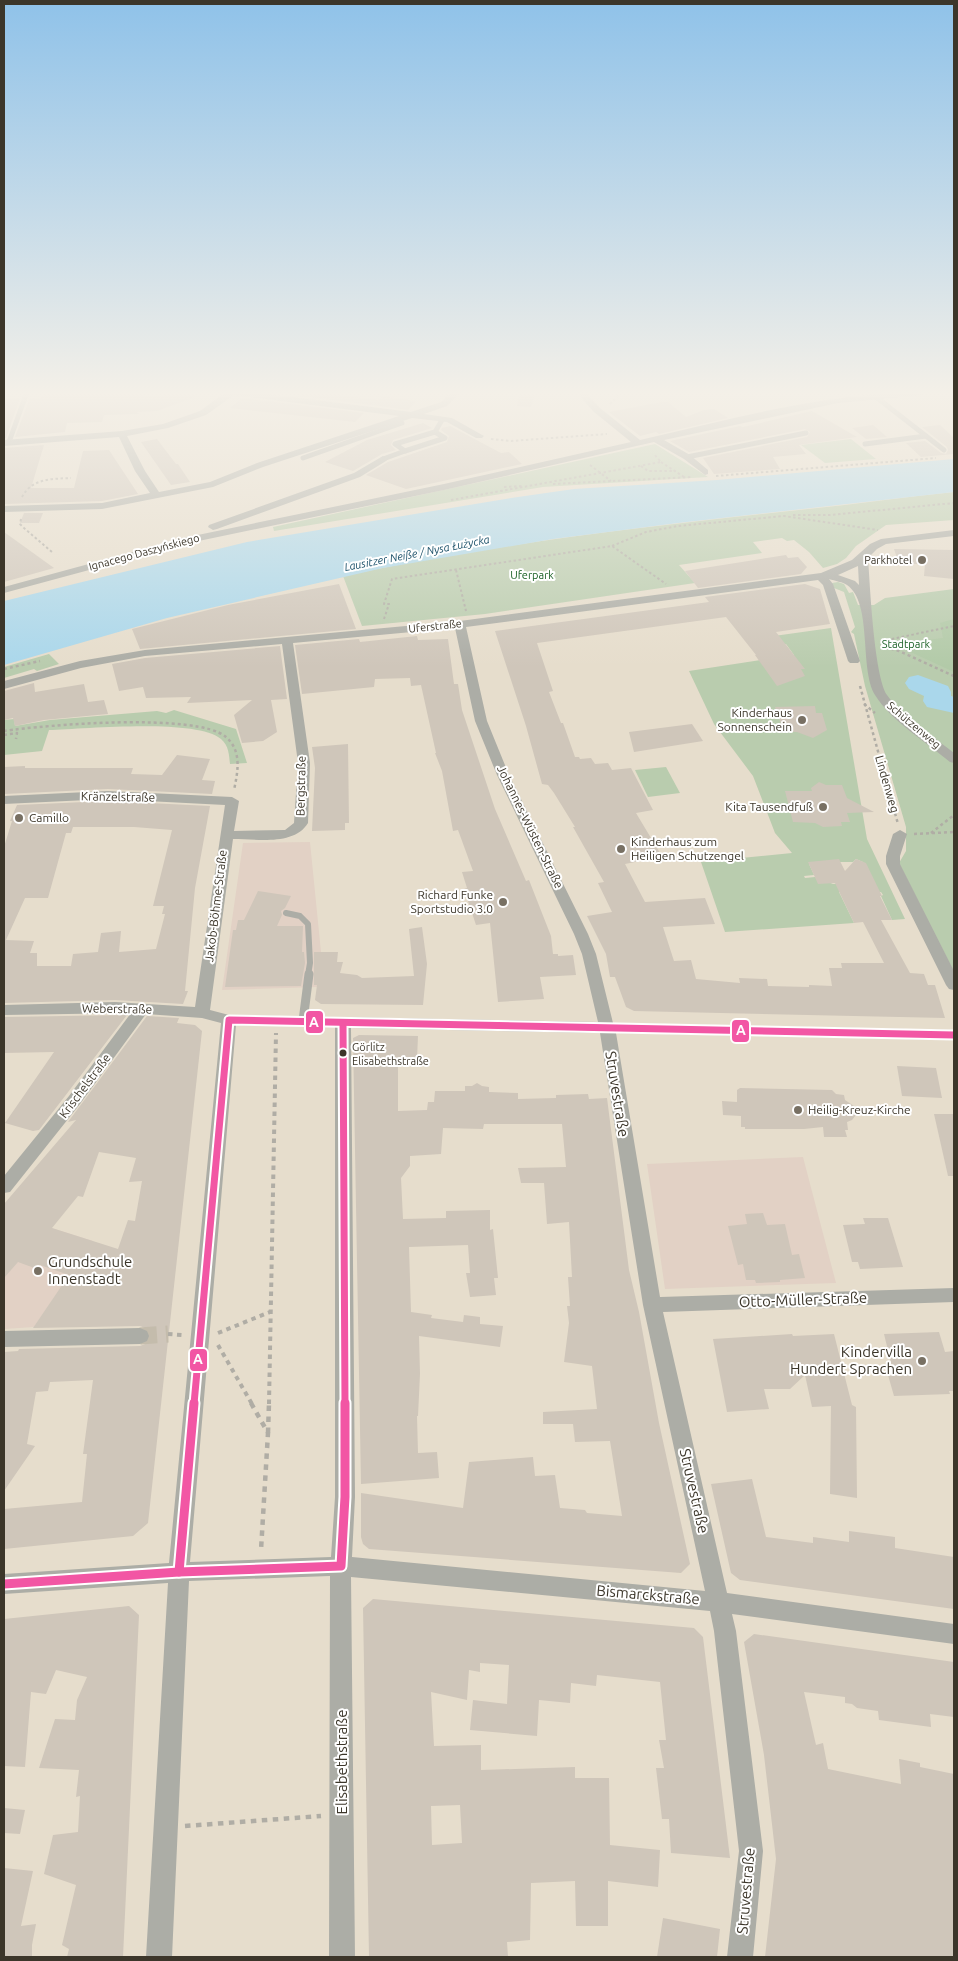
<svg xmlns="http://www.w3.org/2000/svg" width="958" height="1961" font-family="Ubuntu,sans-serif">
  <rect width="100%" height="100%" fill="#e6ddcc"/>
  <!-- education -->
  <g fill="#e2d1c5">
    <path d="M310,842l11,110 -4,35 -95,3 21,-147z"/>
    <path d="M803,1157l33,126 -171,6 -18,-125z"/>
    <path d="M4,1213l89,28 -59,86 -30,2z"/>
  </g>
  <!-- green -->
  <g fill="#b9ccae" fill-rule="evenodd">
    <path d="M851,439l25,20 -51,4 -24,-18z"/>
    <path d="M655,444l53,33 -165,10 -269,44 -1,-4z"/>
    <path d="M954,492v28l-68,5 -30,21 -10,12 -9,6 -14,4 -14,-16 -15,-12 -7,1 -5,-3 -29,4 9,11 -83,12 16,18 -210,31 -123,12 -19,-50c153,-33 309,-50 465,-67 49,-5 97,-12 146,-17z"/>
    <path d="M838,582l6,2 5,9 4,-1 5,13h16l11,-7 69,-9v383l-55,-109 7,-12v-24l-41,-141 -11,-52 -3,-2 4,-5 -11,-35 -10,-4 -2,-5z"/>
    <path d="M831,628l36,211 38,80 -13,1 -11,-24 2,-1 -2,-3h-42l15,31 -129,9 -24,-70 91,-9 -17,-20 -22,-57 -39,-52 -25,-53 105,-16 -8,-11 -6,1 -6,-9zM856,859l7,3 11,19 -41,3 -18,-7 -10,1 -1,-2 10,-1 -5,-11 3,-2h41z"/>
    <path d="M49,654l10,10 -22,7 -3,-2 -30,9v-11z"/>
    <path d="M174,710l62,19 11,34 -17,1c-1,-9 -1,-18 -9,-25 -25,-21 -136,-10 -172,-9l-7,21 -38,4v-35l10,-1 1,7 35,-6 107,-9 9,2z"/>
    <path d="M666,767l14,26 -32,4 -13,-27z"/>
  </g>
  <!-- forest -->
  <path fill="#b2caa8" d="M954,619v53l-50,-23 -2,-6 41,-5 -3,-15z"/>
  <!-- water -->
  <path fill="#aad7eb" d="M954,459v33l-276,31 -125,16 -170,29 -216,50 -163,47v-64l243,-59 264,-44 63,-9 143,-9z"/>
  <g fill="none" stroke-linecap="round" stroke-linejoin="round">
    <!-- river -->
    <path fill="#aad7eb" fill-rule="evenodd" d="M918,675l30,11 3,6v4l3,1v16l-27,-6 -4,-6 1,-5 -15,-7 -4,-6 4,-6z"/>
  </g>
  <!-- building -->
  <g fill="#cfc6ba" fill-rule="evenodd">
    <path d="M45,392l99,1 -1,3 51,-2 1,3 -38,14 -20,1 2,2 -35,1 -2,7 -35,1 -2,9 -50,5 15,-39h11z"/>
    <path d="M270,392h48l60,8 -6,5z"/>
    <path d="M520,392l15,1 -4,14 -14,-1z"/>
    <path d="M382,396l34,5 -8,9 -35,-5z"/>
    <path d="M4,398h16l-14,40h-2z"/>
    <path d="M242,398l122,15 -9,9 -125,-14z"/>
    <path d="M662,402h6l18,15 18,-7 10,-1 14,9 -69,16 -3,-2 -16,4 -31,-24z"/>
    <path d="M812,411l45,26 -58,8 7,9 -33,3 7,12 -66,5 -11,-16 104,-21 3,-5 -5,-3 -116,23 -19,-11 70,-15 3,1z"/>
    <path d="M423,423l9,5 -39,12 -2,5 5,5 -14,4 -29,17 -28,-9 42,-22z"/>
    <path d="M873,425l14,12 -21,2 -14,-11z"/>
    <path d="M940,425l14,13v16l-33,3 -15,-14 19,-2 16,12 5,1 2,-4 -1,-3 -25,-20z"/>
    <path d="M450,426l51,27 8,-1 13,12 -116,25 -40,-14 22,-13 59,-20 2,-6 -8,-6 1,-2z"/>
    <path d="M157,439l19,25h2l12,18 -19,3 -30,-43z"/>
    <path d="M44,445l-13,43h43l9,-37 26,-1 29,44 -36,7 -98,3v-56z"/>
    <path d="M24,513h19l-4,10h-19z"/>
    <path d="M4,532l50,36 -50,14z"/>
    <path d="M894,549l60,1v29l-30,-3 1,-12h-26z"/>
    <path d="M786,555l2,3 10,-1 9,10 -6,7 -103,14 -13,-17z"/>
    <path d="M339,584l17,45 -216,20 -8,-20 96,-24z"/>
    <path d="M805,584l15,5 10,35 -54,8 29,37h-4l4,7 -28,10 -22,-31h1l-30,-38 -189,26 16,48 -4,1 12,31h2l12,34h4l1,2 11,-1 4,6 13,-1 4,7 19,-2 22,42 -17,3 24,40 -18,3 3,4 -20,4 20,38 60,-4 10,26 -52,3 11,34 17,-1 5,19 44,4 -1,-5 28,1 1,7 41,1v-2l23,1 -3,-18h13l-1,-5h43l-21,-41 -9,1 -19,-40 -17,1 -10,-22 31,-3 6,12 11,-12 10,4 16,33h-2l12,24h-11l29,53 14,1 4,11h7l10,33 -311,-7 -8,-4 -11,-30h-5l-4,-23 -19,-38 25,-4 -14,-29 6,-1 -31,-55h2l-21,-34 -6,-8 -6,-1 -16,-58 -31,-95 214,-29 -4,-5z"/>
    <path d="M417,636l1,4 30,-1 6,45h4l4,26 33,99 31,72 3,-1 22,56 2,18h5v2l15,-1 3,20 -36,2 4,22 -46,3 -8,-79 -14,2 -12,-36 3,-1 -5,-16 11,-1 -15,-41 -5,1 -11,-60 -7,-18h1l-15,-68 -10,1 -1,-8 -35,1 -1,8 -72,7 -7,-49 64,-6 1,3z"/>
    <path d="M280,646l7,53 -16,1 6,32 -14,9 -21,2 -8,-28 18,-15 -65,3 4,-6 -45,1 -3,-11 -24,4 -7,-27 33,-6z"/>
    <path d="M34,683l1,9 49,-8 4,18 16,-2 4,14 -64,6 -29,6 -2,-8 -9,2v-29z"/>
    <path d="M815,706l1,7h6l5,17 -14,8 -16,-6h-7l-2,-8h-7l-6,-17z"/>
    <path d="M692,724l11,17 -69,11 -5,-20z"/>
    <path d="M348,744l1,79h-4v7l-33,1 3,-63 -3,-21z"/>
    <path d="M177,755l33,4 -8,21 13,1 -3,13 -104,-5 -104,5v-27l21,-1v2h108l-2,6 31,1z"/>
    <path d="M819,782l7,3h16l5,13 27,14 -27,1 3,9h-9l1,4 -19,1 -8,-4 -22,-1 -8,-31h27l-1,-3z"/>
    <path d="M108,801l102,5 -15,82 -10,103h3l-5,13 -68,-4 -111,3v-156l8,-26h-2l7,-16zM73,827h61l38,3 -19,76h11l-2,8h3l-9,35 -37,3 2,-21 -20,2 -3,19 -25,2 -2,12h-34v-13h-7l4,-12 -28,-1 19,-42h23l18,-65h5z"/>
    <path d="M258,891l33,5 -6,12 -4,3 1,4 -5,11h26l-1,26h2l1,11 -4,23 -76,1 8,-57h3l2,-10h6z"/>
    <path d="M422,927l5,37 -4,41 -102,-1 -6,-4 2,-15h-3v-33h24l-1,10h6l-3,11 17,2 5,3 52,-2 -5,-47z"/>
    <path d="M127,1015l-88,115 -6,1 -28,-8 49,-71 -50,1v-36z"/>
    <path d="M147,1016l32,2 -2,5 18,2 7,6 -54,492 -15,13 -129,13v-40l78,-7 5,-48h-4l10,-74 -43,2 -2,9 -12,1 -9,52 8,2 -31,45v-139l14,-1 1,-2 121,-3 8,-3 3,-6 -3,-8 -8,-3 -107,2 36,-53 -29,-10 -3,4 -19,-7 -14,16v-74l72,-84 -8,2zM99,1152l37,6 -7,24 13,-1 -7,40 -7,-1 -10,29 -66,-21 26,-32 5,1z"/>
    <path d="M359,1035l59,1 -1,23h-19v52l29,-1 1,-8h6l1,-11h30v-5h7l5,-3 5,3 7,1v5l29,1v6l38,-1v-3l32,-1 1,5 18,-1 22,172 10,42 20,111 31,141 -9,9 -312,-24 -6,-5 -2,-7v-44l102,15 6,-46 64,-5 2,19 20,-1 5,33 25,2 2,3 35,3 -12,-75 -35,1 -2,-18h-30v-12l54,-3 -5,-43 -28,-4 5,-39 -2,-17h3l-2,-29h4l-3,-55 -22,2 -3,-41h-23l-3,-15 48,-1 -4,-43h-78l-1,5 -40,-1 -2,26 -31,2v10l-9,12 2,41 43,-1v-7l44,-1v20l3,-1 5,49h-4l2,17 -26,2 -4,-24h4l-2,-28 -59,2 2,65 21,3 -1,3 32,4 1,-7 16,2v7l23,2 -3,21 -81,-11 1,38 -2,42h-1l1,37 19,-1 2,26 -78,6 -8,-446z"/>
    <path d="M897,1066l39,2 6,30 -40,-2z"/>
    <path d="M740,1088l92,2 4,4 8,1 1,5 15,10 -8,10 -5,2 1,8h-3l2,7h-23l-1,-10 -19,2h-59v-2h-4v-11l-18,-1 -1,-14 15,1v-12z"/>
    <path d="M934,1114h20v62h-6z"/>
    <path d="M763,1213l4,12 18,-1 7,31 7,-1 6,24 -25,2v2l-24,1 -1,-3h-9l-3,-16 -5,1 -10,-39 19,-2 -2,-10z"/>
    <path d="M863,1218h25l15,49 -43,2 -2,-7h-6l-9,-37 22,-1z"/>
    <path d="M939,1332l6,20 9,-1v40h-5l1,3 -56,2 -6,-21h6l-10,-41z"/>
    <path d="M792,1334l1,2 41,-2 18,71 4,2 1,91 -27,-4 1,-88 -19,1 -7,-32 -15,14h-26l5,20 -42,3 -14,-73z"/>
    <path d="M752,1479l14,58 47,6v-6l36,5v-11l46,6v11l59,9v52l-214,-29 -9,-7 -20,-89z"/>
    <path d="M373,1599l321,29 9,9 27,221 -59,-5 -2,-34h-7l-6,-51h8l-5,-28h7l-6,-58 -63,-7 -1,11 -25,-3 -1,20 -31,-3 -2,36 -67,-6 3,-30 34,4 2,-39 -29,-2v9l-11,-2 -2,30 -36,-8 3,54 47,-1v25l94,-3v11h34l1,67 50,5 -2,37 -50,-6v45h-32l-1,-45 -44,2 -1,57 -23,2 1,15h-139l-6,-349zM460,1805l2,38 -30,2 -1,-39z"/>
    <path d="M129,1606l10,9 -16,342h-56l2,-8 -7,-4 14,-60 -32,-11 9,-39 25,-3 2,-36 -4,1 3,-27 -40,-2 16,-49 20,1 2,-20 10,-23 -31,-7 -10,24 -15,-2 -6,75 -21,-1v-147z"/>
    <path d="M754,1634l200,28v55l-24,-3 1,13 -52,-7 -1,-9 -21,-3 -5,-4 -7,-1v-6l-41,-5 12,53 7,-2 5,26 73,15 -2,-25 21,4v4l34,7v183h-189l11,-98 -12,-104 -20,-113z"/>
    <path d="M4,1808l21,2 -5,24 -16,-1z"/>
    <path d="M4,1868l29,3 -12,55 15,-2 -4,21v12h-28z"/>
    <path d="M663,1918l57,11 -3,28h-60z"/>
  </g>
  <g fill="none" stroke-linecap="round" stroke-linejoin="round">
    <!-- street-tunnel -->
    <path stroke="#c4bcac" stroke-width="17" stroke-dasharray="17 9" stroke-linecap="butt" d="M140,1336l28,-2"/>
    <!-- path-far3 -->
    <g stroke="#b0ada5" stroke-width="2" stroke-dasharray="2.5 2.5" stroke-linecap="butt">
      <path d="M610,404l12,-12"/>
      <path d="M491,439l20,2 96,-7"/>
      <path d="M661,462l23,15"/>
      <path d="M590,465l21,16"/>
      <path d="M641,466l7,5h28"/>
      <path d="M716,476l220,-18"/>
      <path d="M553,484l139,-7"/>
      <path d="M504,487l18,-1"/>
      <path d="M22,497c10,-19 30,-18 49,-19"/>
      <path d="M451,500l210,-38 -7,-8"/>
      <path d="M793,515h37l124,-12"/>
      <path d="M21,519l-1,5 4,4 28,24"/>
      <path d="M612,546l34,-14 32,-6 106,-10 94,14"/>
      <path d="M456,570l10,41"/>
      <path d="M384,619l5,-15h-5l8,-25 220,-33 54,38"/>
      <path d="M882,641l72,-15"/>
    </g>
    <!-- path-far2 -->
    <g stroke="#b0ada5" stroke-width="2.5" stroke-dasharray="3 3" stroke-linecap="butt">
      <path d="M885,647l14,4 55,25"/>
      <path d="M4,669l36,-8"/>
      <path d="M860,686l38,138"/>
      <path d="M864,704l11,9"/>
      <path d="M4,731c40,-6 193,-19 222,6 16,14 12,34 8,53"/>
      <path d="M4,735l13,-2 -1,6"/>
      <path d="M931,833l23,-18"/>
      <path d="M914,834l40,-2"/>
    </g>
    <!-- path-far1 -->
    <g stroke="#b0ada5" stroke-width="4" stroke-dasharray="4.5 4.5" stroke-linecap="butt">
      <path d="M218,1333l52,-21"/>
      <path d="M168,1334l14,1"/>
      <path d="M218,1345l34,59"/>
      <path d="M269,1404l7,-371"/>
    </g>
    <!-- path -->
    <g stroke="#b0ada5" stroke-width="4.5" stroke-dasharray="5.5 5.5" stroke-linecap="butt">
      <path d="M251,1403l17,30 -7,117"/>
      <path d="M268,1433l1,-30"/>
      <path d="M185,1826l136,-10"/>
    </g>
    <!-- lane-far2 -->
    <g stroke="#acada6" stroke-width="5">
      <path d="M876,397l68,53"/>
      <path d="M435,432l10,6 -40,13 -10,-7z"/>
      <path d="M435,432l7,-12"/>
      <path d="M9,442l18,-50"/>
      <path d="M865,444l61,-8"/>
      <path d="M687,457l119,-24"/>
      <path d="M303,458l99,-35 -7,-3"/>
      <path d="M383,459l22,-8"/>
    </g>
    <!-- lane-far1 -->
    <path stroke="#acada6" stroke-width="6" d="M286,913l14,3 8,8 2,39 -2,12"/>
    <!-- lane -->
    <path stroke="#acada6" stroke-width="9" d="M303,1021l6,-47"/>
    <!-- street -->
    <g fill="#acada6" fill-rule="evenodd">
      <path d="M226,392h27l158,20 30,-10 10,-10h6v4l-10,10 -23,8 28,4 32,18 -2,2h-6l-29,-16 -35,-4 -149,49 -50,20 -111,22 -98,3v-6l98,-3 48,-10 -15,-22 -16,-34 -115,9v-6l118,-9 41,-7 37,-13zM234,395l165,21 -142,47 -47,19 -51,10 -14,-21 -18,-35 41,-8 38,-13z"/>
      <path d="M576,392h9l15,16 40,32c95,-22 189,-48 287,-48l-4,3 -85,8 -174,37 26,15 18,15v4l-3,1 -21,-16 -30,-17 -210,48 -255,53 -185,50v-6l184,-50 256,-53 187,-42 -37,-30z"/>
      <path d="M383,456l5,3 -2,2 -26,16 -143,52 -4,1 -5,-3 1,-2 145,-52z"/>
      <path d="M954,530v6l-68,8 -9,5 -9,9c2,27 6,117 19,137 15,22 46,41 67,58v10l-4,-1c-24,-20 -59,-41 -75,-67 -16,-27 -2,-92 -28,-110 -4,-3 -12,-4 -18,-6l4,5 27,77 -2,2h-8l-2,-2 -25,-76 -5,-5 -352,47 21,94 22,54 79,159 8,20 17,69 341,7v10l-338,-7 44,264 294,-9v14l-291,10 64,281 227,31v20l-222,-30 4,17 27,220 -10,106h-26l12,-106 -25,-220 -4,-20 -359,-34 4,380h-26l1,-381 -141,5 -17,376h-26l22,-374 -164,11v-20l165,-11 52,-540 -19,-5 -56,-4 -66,90 -70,88 -6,1v-17l65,-80 62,-83 -127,2v-10l111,-3 80,5 30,-202 -117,-6 -104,5v-8l104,-5 124,6 7,4 -5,30 51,-1 9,-7 4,-60 -16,-119 -137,12 -64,12 -77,21v-8l76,-20 65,-11 315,-29 361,-48 31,-13 18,-16 11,-5zM858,566l1,19 -4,-4 -17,-6zM455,628l20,93 22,54 77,159 8,20 16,68 -369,-7 -19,-5 23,-171c24,0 61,7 75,-16l2,-60 -17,-120zM236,1025l99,2v470l-4,60 -141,5zM351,1028l249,5 43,272 62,286 -353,-34 3,-60z"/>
      <path d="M900,830l7,4 -7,22v8l54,107v19l-5,-1 -3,-4 -60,-121v-8l7,-22z"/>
      <path d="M140,1328l7,3 2,5 -2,5 -7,3 -136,3v-16z"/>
    </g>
    <defs>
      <g id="bus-1-far1">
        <path d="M343,1023l2,381"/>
        <path d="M194,1404l35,-384 725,15"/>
      </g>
      <g id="bus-1">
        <path d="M179,1572l15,-169"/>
        <path d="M4,1584l175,-12 162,-6 4,-69v-94"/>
      </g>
    </defs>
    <!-- bus-1-far1 casing -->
    <use href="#bus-1-far1" stroke="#fff" stroke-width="11"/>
    <!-- bus-1 casing -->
    <use href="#bus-1" stroke="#fff" stroke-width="13"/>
    <!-- bus-1-far1 -->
    <use href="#bus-1-far1" stroke="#f256a4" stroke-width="7"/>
    <!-- bus-1 -->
    <use href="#bus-1" stroke="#f256a4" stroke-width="9"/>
  </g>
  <!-- sky -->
  <linearGradient id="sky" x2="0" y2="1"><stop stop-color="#8fc2e9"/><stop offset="0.59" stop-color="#f4f0e8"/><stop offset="1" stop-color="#f4f0e8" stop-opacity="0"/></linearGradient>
  <rect width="958" height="667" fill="url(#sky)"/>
  <!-- markers -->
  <g fill="#787063" stroke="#fff" stroke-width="2">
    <circle cx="922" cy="560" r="5"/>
    <circle cx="802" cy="720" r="5"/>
    <circle cx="823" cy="807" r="5"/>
    <circle cx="19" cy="818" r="5"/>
    <circle cx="621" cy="849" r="5"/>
    <circle cx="503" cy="902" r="5"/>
    <circle cx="798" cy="1110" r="5"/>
    <circle cx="38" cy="1271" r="5"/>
    <circle cx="922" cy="1361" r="5"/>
  </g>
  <circle fill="#3c362a" stroke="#fff" stroke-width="2" cx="343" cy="1053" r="4.5"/>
  <g text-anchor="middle" stroke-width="4" stroke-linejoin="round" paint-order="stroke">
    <!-- far-street labels -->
    <g font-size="11" fill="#3c362a" stroke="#fff">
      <text transform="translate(144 552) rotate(-15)" y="4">Ignacego Daszyńskiego</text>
      <text transform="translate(435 626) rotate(-6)" y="4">Uferstraße</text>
      <text transform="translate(914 725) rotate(40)" y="4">Schützenweg</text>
    </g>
    <!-- far-water labels -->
    <g font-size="11" font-style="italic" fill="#174d66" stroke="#fff">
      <text transform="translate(417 553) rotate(-11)" y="4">Lausitzer Neiße / Nysa Łużycka</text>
    </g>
    <!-- far-poi labels -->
    <g font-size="11" fill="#3c362a" stroke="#fff" text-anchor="end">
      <text x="912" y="564">Parkhotel</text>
    </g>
    <!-- far-park labels -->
    <g font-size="11" fill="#1b6126" stroke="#fff">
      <text x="532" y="579">Uferpark</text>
      <text x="906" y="648">Stadtpark</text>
    </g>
    <!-- bus labels -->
    <g font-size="11" fill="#3c362a" stroke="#fff" text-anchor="start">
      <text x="352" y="1051">Görlitz<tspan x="352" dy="14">Elisabethstraße</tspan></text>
    </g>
    <!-- poi labels -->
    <g font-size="12" fill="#3c362a" stroke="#fff" text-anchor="end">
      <text x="792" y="717">Kinderhaus<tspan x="792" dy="14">Sonnenschein</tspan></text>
      <text x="813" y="811">Kita Tausendfuß</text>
      <text x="29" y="822" text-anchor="start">Camillo</text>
      <text x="631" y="846" text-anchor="start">Kinderhaus zum<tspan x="631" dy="14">Heiligen Schutzengel</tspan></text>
      <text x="493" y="899">Richard Funke<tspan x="493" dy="14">Sportstudio 3.0</tspan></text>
      <text x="808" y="1114" text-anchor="start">Heilig-Kreuz-Kirche</text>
    </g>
    <!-- street labels -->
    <g font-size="12" fill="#3c362a" stroke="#fff">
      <text transform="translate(887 784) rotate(74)" y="4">Lindenweg</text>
      <text transform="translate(301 786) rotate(-89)" y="4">Bergstraße</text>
      <text transform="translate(118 797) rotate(1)" y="4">Kränzelstraße</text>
      <text transform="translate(530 827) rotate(64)" y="4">Johannes-Wüsten-Straße</text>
      <text transform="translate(216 906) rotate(-83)" y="4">Jakob-Böhme-Straße</text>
      <text transform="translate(117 1009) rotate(1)" y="4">Weberstraße</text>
      <text transform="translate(85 1086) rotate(-53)" y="4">Krischelstraße</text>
    </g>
    <!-- near-street labels -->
    <g font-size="15" fill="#3c362a" stroke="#fff">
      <text transform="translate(617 1094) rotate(81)" y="5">Struvestraße</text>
      <text transform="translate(803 1300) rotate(-2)" y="5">Otto-Müller-Straße</text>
      <text transform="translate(694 1491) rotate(77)" y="5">Struvestraße</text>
      <text transform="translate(648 1595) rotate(5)" y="5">Bismarckstraße</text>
      <text transform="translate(342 1762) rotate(-90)" y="5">Elisabethstraße</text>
      <text transform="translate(746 1891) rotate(-85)" y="5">Struvestraße</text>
    </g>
    <!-- near-poi labels -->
    <g font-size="15" fill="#3c362a" stroke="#fff" text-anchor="start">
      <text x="48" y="1267">Grundschule<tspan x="48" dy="17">Innenstadt</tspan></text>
      <text x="912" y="1357" text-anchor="end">Kindervilla<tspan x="912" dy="17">Hundert Sprachen</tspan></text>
    </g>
  </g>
  <g stroke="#fff" stroke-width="2">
    <rect x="305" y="1010" width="19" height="24" rx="5" fill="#f256a4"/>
    <rect x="731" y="1019" width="19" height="24" rx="5" fill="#f256a4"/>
    <rect x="189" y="1348" width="19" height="24" rx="5" fill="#f256a4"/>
  </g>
  <g font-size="14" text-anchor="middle" font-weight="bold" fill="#fff">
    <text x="314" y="1027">A</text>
    <text x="741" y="1035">A</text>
    <text x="198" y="1364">A</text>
  </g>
  <!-- border -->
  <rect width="958" height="1961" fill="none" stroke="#3c362a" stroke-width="10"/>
</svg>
